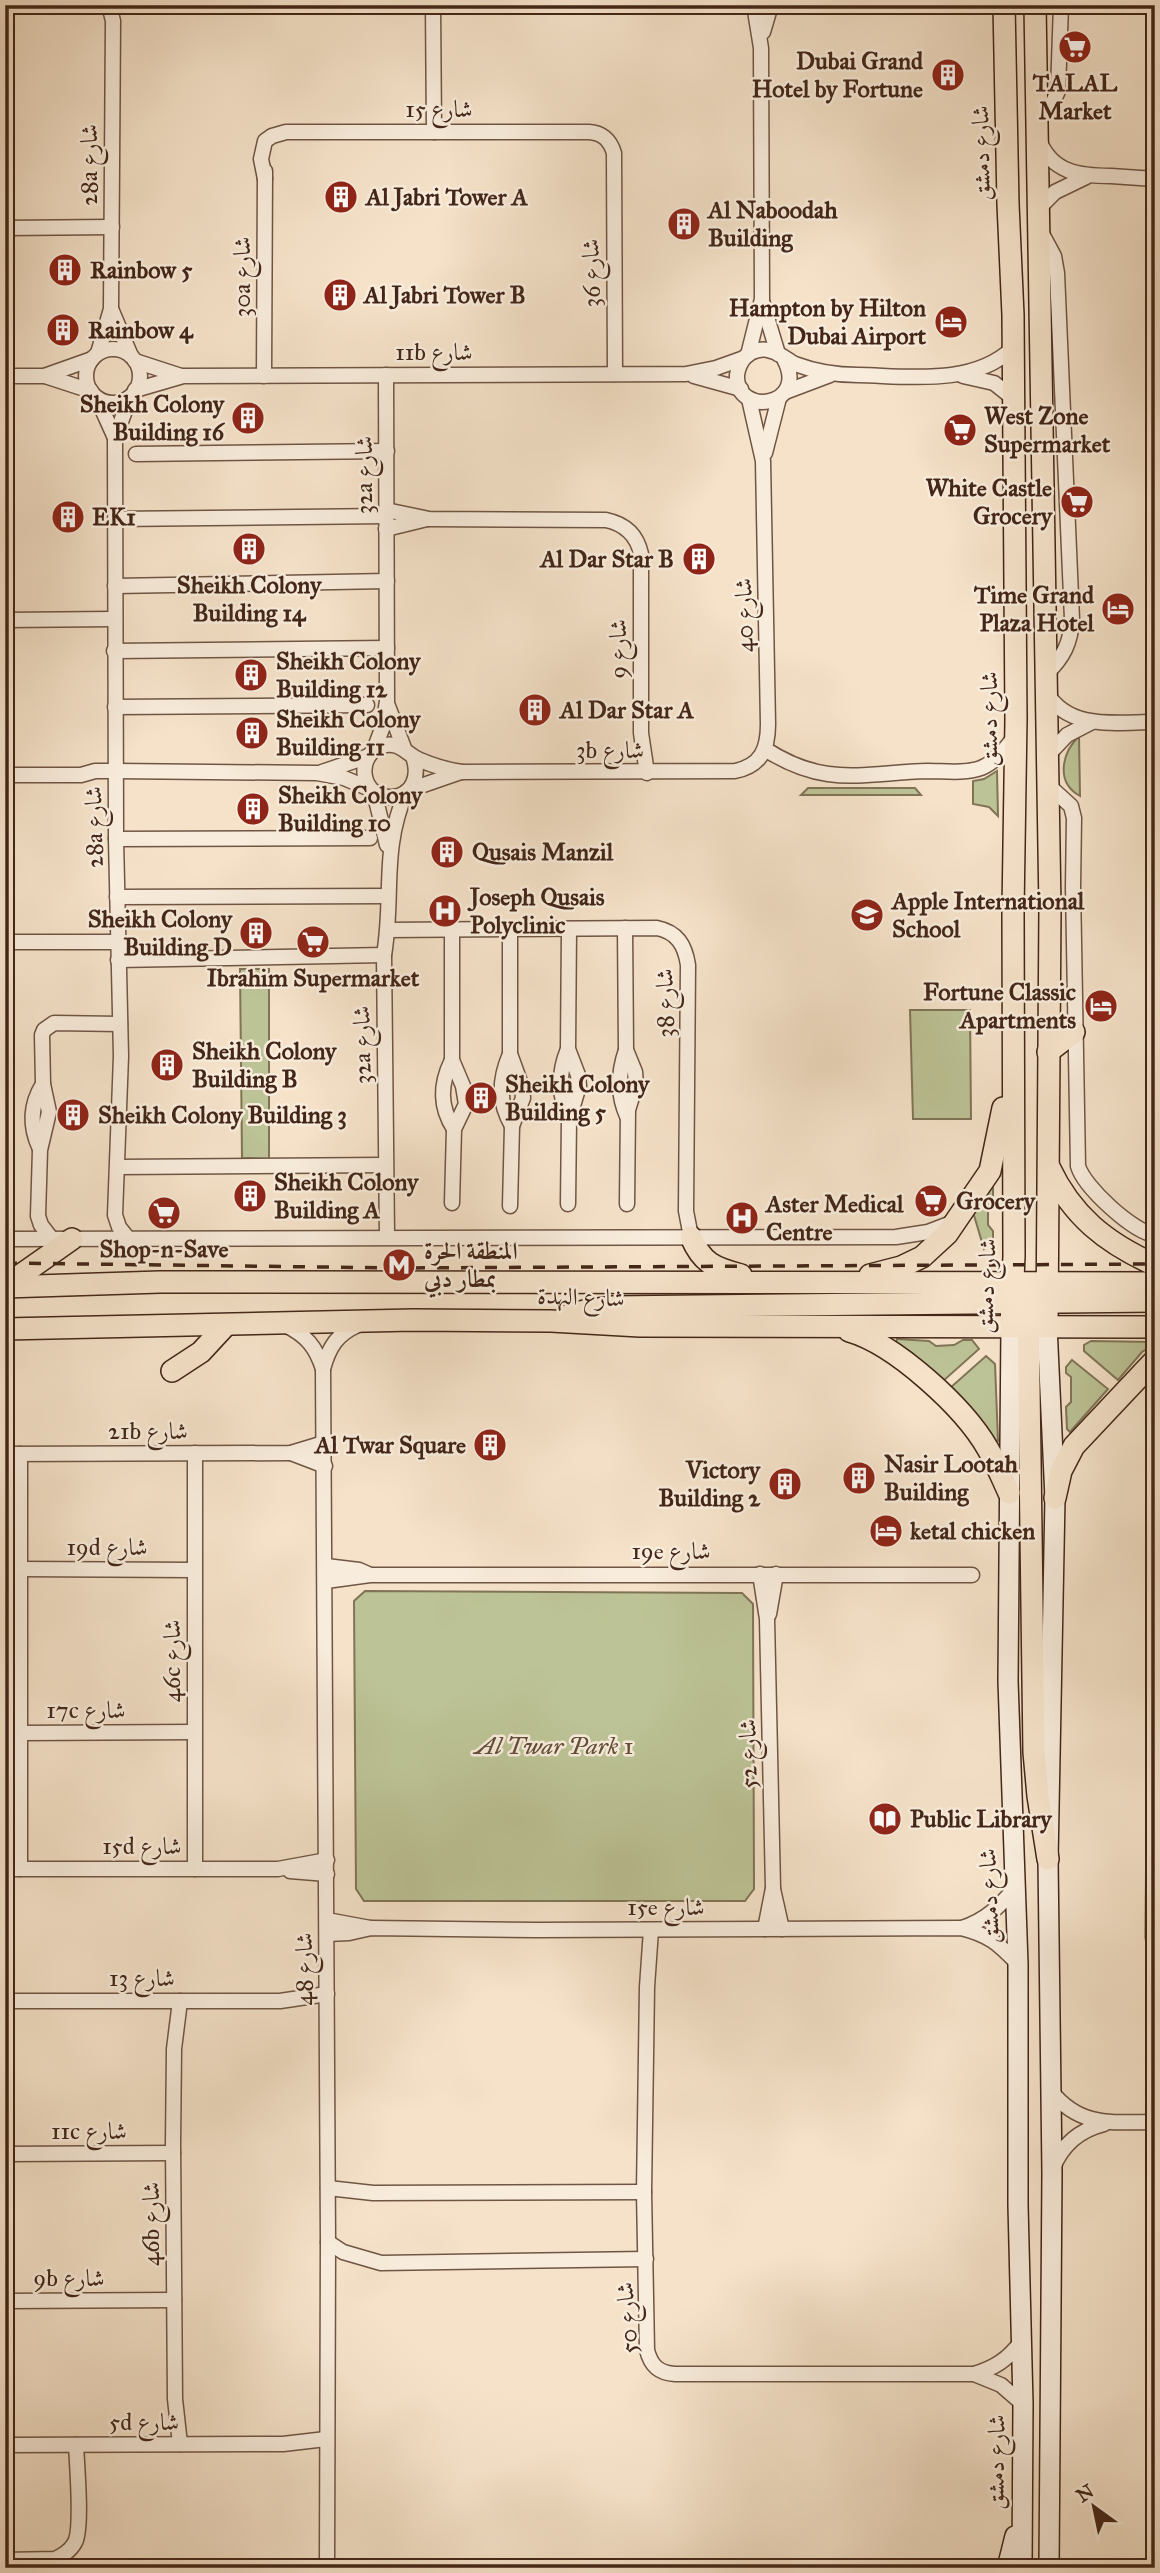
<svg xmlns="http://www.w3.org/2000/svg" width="1160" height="2573" font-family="'IM FELL Great Primer',Amiri,serif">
  <rect width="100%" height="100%" fill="#f5e2c9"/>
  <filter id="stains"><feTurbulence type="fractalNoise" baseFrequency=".00286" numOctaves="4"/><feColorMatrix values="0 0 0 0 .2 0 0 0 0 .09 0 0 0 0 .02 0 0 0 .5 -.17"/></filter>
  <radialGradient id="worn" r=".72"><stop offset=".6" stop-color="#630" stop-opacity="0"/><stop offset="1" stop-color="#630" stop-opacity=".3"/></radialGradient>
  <!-- green -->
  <g fill="#bcc396" stroke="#807457" stroke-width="2">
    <path d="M1079,736l1,60c-25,-14 -18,-43 -1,-60z"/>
    <path d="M997,771l1,45 -9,-9 -16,-3v-23l11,-2z"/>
    <path d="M808,788h107l6,7h-120z"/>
    <path d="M240,969h29v190l-27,-1z"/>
    <path d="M910,1010h60l1,109h-58z"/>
    <path d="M991,1188h2v14l-5,4v19l5,6v11l-9,7 -11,-37z"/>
    <path d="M897,1339l32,2 7,5 18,-1 9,-5h9l7,9 -37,33 -30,-29 -16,-11z"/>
    <path d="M1091,1341l61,1 1,3 -11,7 -24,28 -34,-29v-6z"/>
    <path d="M986,1356l9,8 3,77 -4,-1 -44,-52z"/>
    <path d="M1072,1360l36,29 -38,43 -3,-3 -1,-22 5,-5v-25l-5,-4v-6z"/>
    <path d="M365,1591l377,2 11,11 1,285 -9,12h-381l-8,-12 -2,-288z"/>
  </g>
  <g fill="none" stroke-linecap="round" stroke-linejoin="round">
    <defs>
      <g id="street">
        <path d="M433,5l1,127"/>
        <path d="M763,32l8,-27"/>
        <path d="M1037,116l16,-14 5,-11 3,-86"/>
        <path d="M1039,140c13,33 41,36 72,36 15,1 29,2 44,3"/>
        <path d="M265,179l-4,-20 4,-18 7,-5 14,-4h303c14,1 21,8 25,21l1,221"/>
        <path d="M1038,209l17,-17 31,-15"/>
        <path d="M5,228l107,-1"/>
        <path d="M1040,230l14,26 3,17 15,346c-1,24 -9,39 -26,55"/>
        <path d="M763,304l15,50"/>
        <path d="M112,311l19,45"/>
        <circle cx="113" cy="376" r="27"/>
        <path d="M98,353l13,-44 2,-288 -4,-16"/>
        <path d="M748,355l14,-56 -1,-251 -7,-43"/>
        <path d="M784,359c26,48 -49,59 -47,16 1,-7 4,-14 9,-19 7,-6 17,-8 25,-5 9,2 16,9 24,13 21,8 40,11 63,11 51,1 114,11 154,-26"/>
        <path d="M135,361l46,15"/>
        <path d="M5,376h39l48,-17"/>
        <path d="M45,376l46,15"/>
        <path d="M264,376l1,-205"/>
        <path d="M694,376l47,13"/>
        <path d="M963,376l31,7 19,15"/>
        <path d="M135,390l48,-14 503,-2 30,-6 28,-10"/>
        <path d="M785,392l45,-17"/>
        <path d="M97,398l18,40"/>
        <path d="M765,453l14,-55"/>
        <path d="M136,454l251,-3"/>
        <path d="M386,510l43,9 177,1c19,4 31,15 35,34v179l6,40"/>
        <path d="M115,519l271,-3"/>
        <path d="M386,529l41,-10"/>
        <path d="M115,586l272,-5"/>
        <path d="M5,620l109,-1"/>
        <path d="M114,651l273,-3"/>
        <path d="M1046,692c23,39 70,30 109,30"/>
        <path d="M388,706l16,42"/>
        <path d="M115,707l252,-2"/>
        <path d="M765,749c60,39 97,24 162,22 17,0 37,3 54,-3 15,-6 25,-20 35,-33"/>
        <path d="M374,750l9,-24 4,-25 -1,-326"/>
        <path d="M1048,755l19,-20 25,-13"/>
        <path d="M413,757c7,18 0,39 -21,40 -31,2 -38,-41 -10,-51 17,-6 25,9 38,14 14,6 28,10 42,12l273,-1c26,-5 33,-22 33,-47l-5,-263 -14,-62"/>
        <path d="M322,772l47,-16"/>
        <path d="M5,775h76l14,-4h21l201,2 27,5 26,11"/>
        <path d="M1048,785l23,21 3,12 -1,69 5,279c6,21 55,66 77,69"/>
        <path d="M409,790l52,-18"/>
        <path d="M374,792l13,53"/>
        <path d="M116,839l254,-1"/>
        <path d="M117,897l271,-1"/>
        <path d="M625,928l1,122 9,22 1,12 -8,26 -1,94"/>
        <path d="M510,929v125l12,33 1,11 -11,28 -2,80"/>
        <path d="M388,930l269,-2c20,4 28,17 31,37l-2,246 5,26"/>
        <path d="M452,930v130l11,26 3,18 -12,25 -2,74"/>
        <path d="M5,942h113"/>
        <path d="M118,960l266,-5"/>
        <path d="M568,1049c-10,24 -10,46 1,69"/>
        <path d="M626,1050c-8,23 -9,44 1,66"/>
        <path d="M510,1054c-11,26 -12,48 2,72"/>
        <path d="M452,1060c-12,24 -13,46 2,69"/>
        <path d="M40,1149c-11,-23 -10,-44 3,-65"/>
        <path d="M118,1167l267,-2"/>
        <path d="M568,1204l1,-85 10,-33 -1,-11 -10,-26 1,-120"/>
        <path d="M387,1236l-3,-281c10,-59 -3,-104 22,-163"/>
        <path d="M127,1237l-8,-10 -4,-12 6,-159 -5,-217 -1,-401 15,-41"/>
        <path d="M51,1238l-10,-13 -3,-9 2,-66 9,-38 -6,-28 -1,-49 2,-5 10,-7 66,1"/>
        <path d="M5,1239l891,-2 32,-5 26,-10"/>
        <path d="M285,1325c21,10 31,22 38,44"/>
        <path d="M291,1453l34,13"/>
        <path d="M5,1454l286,-1 33,-10"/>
        <path d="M326,1566l33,4 9,4"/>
        <path d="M20,1569l174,1"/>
        <path d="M760,1574l7,45 6,269 -8,41"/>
        <path d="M326,1581l44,-6h602"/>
        <path d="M769,1614l7,-40"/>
        <path d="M1155,1676l-2,261 2,13"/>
        <path d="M20,1733l174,-1"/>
        <path d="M5,1869h273l49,-9"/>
        <path d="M20,1869v-415"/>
        <path d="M195,1869v-416"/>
        <path d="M290,1871l37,3"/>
        <path d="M773,1889l9,40"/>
        <path d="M327,1920l43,8"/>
        <path d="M962,1928c24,-8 37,-21 53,-40"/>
        <path d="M651,1930l-4,57 -3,205 3,158c4,16 12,23 28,24h299c21,-6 34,-15 47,-32"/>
        <path d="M327,1934l22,-1 22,-5 166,2 424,-2c28,7 37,15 57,36"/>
        <path d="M5,2001h275l47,-7"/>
        <path d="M180,2001l-6,48 -1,95 2,255 5,45"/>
        <path d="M1051,2091c29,37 62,31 104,31"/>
        <path d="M5,2154l168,-1"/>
        <path d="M1053,2168c9,-23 27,-38 51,-44"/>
        <path d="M328,2188l45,5 271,-1"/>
        <path d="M328,2242l15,10 38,11 265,-4"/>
        <path d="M5,2301l169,-1"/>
        <path d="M974,2374l27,11 22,19"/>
        <path d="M5,2445l278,-1 43,-5"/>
        <path d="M5,2560l50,-1c9,-4 17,-9 21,-19 6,-17 1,-74 0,-95"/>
        <path d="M327,2568l1,-326 -5,-873c6,-22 14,-35 35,-44"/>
      </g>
      <g id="secondary">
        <path d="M1011,1326l-3,355 10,283v241l5,199 -1,164"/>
        <path d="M1047,1326l8,172 -7,361 4,314 -3,395"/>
        <path d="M1007,2568l8,-32"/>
      </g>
      <g id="primary">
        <path d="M1004,5l4,199 5,111 3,404 -3,191 1,346 -3,70"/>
        <path d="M1035,5l15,903 -3,418"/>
        <path d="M1048,1052l26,-20"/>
        <path d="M1049,1167c23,49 57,76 106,98"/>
        <path d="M691,1237c11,26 23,31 50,38"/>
        <path d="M870,1275l31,-8 21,-10 25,-23 43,-63 13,-63"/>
        <path d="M5,1286l67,-47"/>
        <path d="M5,1287l155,-5 995,1"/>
        <path d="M1028,1313l6,439 4,44 10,63"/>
        <path d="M566,1316l18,-5 29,-4 542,-6"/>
        <path d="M5,1329l408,-9 138,1 89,5 515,1"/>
        <path d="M849,1331c46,13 115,76 139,118 8,14 14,29 21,44"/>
        <path d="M172,1371l29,-19 24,-26"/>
        <path d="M1055,1498l6,-27 13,-25 81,-86"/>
      </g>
    </defs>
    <!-- street casing -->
    <use href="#street" stroke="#705544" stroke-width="17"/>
    <!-- secondary casing -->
    <use href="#secondary" stroke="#432618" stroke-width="22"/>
    <!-- primary casing -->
    <use href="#primary" stroke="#432618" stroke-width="24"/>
    <!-- street -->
    <use href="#street" stroke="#f8ecdc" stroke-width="14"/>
    <!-- secondary -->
    <use href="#secondary" stroke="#f8ecdc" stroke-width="19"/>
    <!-- primary -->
    <use href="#primary" stroke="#f5e2c9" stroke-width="21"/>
    <!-- rail -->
    <path stroke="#432618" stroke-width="3.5" stroke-dasharray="12 12" stroke-linecap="butt" d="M5,1263l396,5 754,-4"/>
  </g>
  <!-- icons -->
  <defs>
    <symbol id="supermarket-disc" viewBox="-11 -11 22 22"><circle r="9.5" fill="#8f2418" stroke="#f8ecdc"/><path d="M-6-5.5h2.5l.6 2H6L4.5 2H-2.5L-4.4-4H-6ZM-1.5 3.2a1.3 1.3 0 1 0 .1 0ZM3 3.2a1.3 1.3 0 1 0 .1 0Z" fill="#fff"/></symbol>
    <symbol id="building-disc" viewBox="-11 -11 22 22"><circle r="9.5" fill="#8f2418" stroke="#f8ecdc"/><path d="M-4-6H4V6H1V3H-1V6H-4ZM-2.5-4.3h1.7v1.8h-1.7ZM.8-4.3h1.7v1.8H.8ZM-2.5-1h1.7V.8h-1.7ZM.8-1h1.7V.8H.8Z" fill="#fff"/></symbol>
    <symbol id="hotel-disc" viewBox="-11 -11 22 22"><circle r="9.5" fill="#8f2418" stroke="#f8ecdc"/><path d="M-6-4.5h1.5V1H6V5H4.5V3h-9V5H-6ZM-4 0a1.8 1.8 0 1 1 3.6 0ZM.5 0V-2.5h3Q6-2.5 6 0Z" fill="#fff"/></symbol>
    <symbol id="hospital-disc" viewBox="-11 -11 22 22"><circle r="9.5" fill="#8f2418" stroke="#f8ecdc"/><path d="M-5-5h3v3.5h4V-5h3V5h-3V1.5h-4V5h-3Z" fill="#fff"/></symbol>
    <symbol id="school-disc" viewBox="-11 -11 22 22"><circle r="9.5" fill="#8f2418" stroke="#f8ecdc"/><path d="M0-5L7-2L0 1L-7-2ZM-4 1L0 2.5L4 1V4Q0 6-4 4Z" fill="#fff"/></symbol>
    <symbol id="metro-disc" viewBox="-11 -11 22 22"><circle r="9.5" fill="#8f2418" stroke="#f8ecdc"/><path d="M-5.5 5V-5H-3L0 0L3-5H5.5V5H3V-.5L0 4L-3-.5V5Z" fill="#fff"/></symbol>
    <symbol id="library-disc" viewBox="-11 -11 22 22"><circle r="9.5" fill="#8f2418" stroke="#f8ecdc"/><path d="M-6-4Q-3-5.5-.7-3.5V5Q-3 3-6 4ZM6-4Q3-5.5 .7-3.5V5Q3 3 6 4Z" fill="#fff"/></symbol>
  </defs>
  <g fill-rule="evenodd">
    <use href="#supermarket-disc" x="1056" y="28" width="38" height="38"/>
    <use href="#building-disc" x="929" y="56" width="38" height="38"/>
    <use href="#building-disc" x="322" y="178" width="38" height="38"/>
    <use href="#building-disc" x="665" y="205" width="38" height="38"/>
    <use href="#building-disc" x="46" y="251" width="38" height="38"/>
    <use href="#building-disc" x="321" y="276" width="38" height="38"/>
    <use href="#hotel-disc" x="932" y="303" width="38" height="38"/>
    <use href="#building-disc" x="44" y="311" width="38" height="38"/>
    <use href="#building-disc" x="229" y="399" width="38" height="38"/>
    <use href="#supermarket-disc" x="941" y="411" width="38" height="38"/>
    <use href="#supermarket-disc" x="1058" y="483" width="38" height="38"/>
    <use href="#building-disc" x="49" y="498" width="38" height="38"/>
    <use href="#building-disc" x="230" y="530" width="38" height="38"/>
    <use href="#building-disc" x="680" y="540" width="38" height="38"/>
    <use href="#hotel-disc" x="1099" y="590" width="38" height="38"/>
    <use href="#building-disc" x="232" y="656" width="38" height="38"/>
    <use href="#building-disc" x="516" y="691" width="38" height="38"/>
    <use href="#building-disc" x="233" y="714" width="38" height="38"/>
    <use href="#building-disc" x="234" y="790" width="38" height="38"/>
    <use href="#building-disc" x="428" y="833" width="38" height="38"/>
    <use href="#hospital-disc" x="426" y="892" width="38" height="38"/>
    <use href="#school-disc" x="848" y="896" width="38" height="38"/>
    <use href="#building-disc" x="237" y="914" width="38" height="38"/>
    <use href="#supermarket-disc" x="294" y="923" width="38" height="38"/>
    <use href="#hotel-disc" x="1082" y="987" width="38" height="38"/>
    <use href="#building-disc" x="148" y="1046" width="38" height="38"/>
    <use href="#building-disc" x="462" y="1079" width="38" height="38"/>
    <use href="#building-disc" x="54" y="1096" width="38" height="38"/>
    <use href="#building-disc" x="231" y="1177" width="38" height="38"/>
    <use href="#supermarket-disc" x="912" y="1182" width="38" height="38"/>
    <use href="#supermarket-disc" x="145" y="1194" width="38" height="38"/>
    <use href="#hospital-disc" x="723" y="1199" width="38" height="38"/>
    <use href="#metro-disc" x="380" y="1246" width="38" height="38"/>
    <use href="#building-disc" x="471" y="1426" width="38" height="38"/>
    <use href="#building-disc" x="840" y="1459" width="38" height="38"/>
    <use href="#building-disc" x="766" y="1465" width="38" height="38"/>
    <use href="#hotel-disc" x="867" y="1512" width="38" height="38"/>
    <use href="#library-disc" x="866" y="1800" width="38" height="38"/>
  </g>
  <g text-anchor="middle" stroke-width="5" stroke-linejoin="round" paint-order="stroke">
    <!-- poi labels -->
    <g font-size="24" font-weight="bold" fill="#432618" stroke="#f8ecdc" text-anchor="start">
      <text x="923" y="69" text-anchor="end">Dubai Grand<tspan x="923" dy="28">Hotel by Fortune</tspan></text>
      <text x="1075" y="91" text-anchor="middle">TALAL<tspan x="1075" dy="28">Market</tspan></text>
      <text x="366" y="205">Al Jabri Tower A</text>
      <text x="708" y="218">Al Naboodah<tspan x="708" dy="28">Building</tspan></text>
      <text x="90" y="278">Rainbow 5</text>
      <text x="364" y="303">Al Jabri Tower B</text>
      <text x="926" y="316" text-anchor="end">Hampton by Hilton<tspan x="926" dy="28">Dubai Airport</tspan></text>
      <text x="88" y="338">Rainbow 4</text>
      <text x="224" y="412" text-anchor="end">Sheikh Colony<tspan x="224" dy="28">Building 16</tspan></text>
      <text x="984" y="424">West Zone<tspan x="984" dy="28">Supermarket</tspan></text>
      <text x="1052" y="496" text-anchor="end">White Castle<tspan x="1052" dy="28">Grocery</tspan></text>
      <text x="92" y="525">EK1</text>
      <text x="674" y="567" text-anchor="end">Al Dar Star B</text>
      <text x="249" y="593" text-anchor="middle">Sheikh Colony<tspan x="249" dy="28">Building 14</tspan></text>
      <text x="1094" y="603" text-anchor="end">Time Grand<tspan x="1094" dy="28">Plaza Hotel</tspan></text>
      <text x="276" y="669">Sheikh Colony<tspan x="276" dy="28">Building 12</tspan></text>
      <text x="560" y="718">Al Dar Star A</text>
      <text x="276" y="727">Sheikh Colony<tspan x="276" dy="28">Building 11</tspan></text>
      <text x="278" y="803">Sheikh Colony<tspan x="278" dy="28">Building 10</tspan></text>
      <text x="472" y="860">Qusais Manzil</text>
      <text x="470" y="905">Joseph Qusais<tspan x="470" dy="28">Polyclinic</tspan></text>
      <text x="892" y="909">Apple International<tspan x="892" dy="28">School</tspan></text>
      <text x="232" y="927" text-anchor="end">Sheikh Colony<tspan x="232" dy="28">Building D</tspan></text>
      <text x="313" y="986" text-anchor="middle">Ibrahim Supermarket</text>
      <text x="1076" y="1000" text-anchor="end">Fortune Classic<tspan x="1076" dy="28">Apartments</tspan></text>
      <text x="192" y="1059">Sheikh Colony<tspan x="192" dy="28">Building B</tspan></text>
      <text x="505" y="1092">Sheikh Colony<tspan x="505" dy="28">Building 5</tspan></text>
      <text x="98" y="1123">Sheikh Colony Building 3</text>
      <text x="274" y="1190">Sheikh Colony<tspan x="274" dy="28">Building A</tspan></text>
      <text x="956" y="1209">Grocery</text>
      <text x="766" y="1212">Aster Medical<tspan x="766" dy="28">Centre</tspan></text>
      <text x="164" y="1257" text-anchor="middle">Shop-n-Save</text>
      <text x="424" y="1259">المنطقة الحرة<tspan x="424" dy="28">بمطار دبي</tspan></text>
      <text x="466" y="1453" text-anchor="end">Al Twar Square</text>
      <text x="884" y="1472">Nasir Lootah<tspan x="884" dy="28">Building</tspan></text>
      <text x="760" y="1478" text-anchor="end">Victory<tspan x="760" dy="28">Building 2</tspan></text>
      <text x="910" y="1539">ketal chicken</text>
      <text x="910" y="1827">Public Library</text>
    </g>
    <!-- street labels -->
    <g font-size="24" fill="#432618" stroke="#f8ecdc">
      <text x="439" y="117">شارع 15</text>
      <text transform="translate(981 153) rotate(-91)" y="8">شارع دمشق</text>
      <text transform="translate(89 165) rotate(-90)" y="8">28a شارع</text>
      <text transform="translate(591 273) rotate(-91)" y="8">شارع 36</text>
      <text transform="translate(242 277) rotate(-90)" y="8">30a شارع</text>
      <text x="434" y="360">11b شارع</text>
      <text transform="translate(364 475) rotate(-90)" y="8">32a شارع</text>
      <text transform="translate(744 615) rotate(-91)" y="8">شارع 40</text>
      <text transform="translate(618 649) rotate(-90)" y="8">شارع 9</text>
      <text transform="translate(989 719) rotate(-90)" y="8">شارع دمشق</text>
      <text x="610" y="758">3b شارع</text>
      <text transform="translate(94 827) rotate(-91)" y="8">28a شارع</text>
      <text transform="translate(665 1003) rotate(-91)" y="8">شارع 38</text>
      <text transform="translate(362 1045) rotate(-91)" y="8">32a شارع</text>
      <text transform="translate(986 1286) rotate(-88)" y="8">شارع دمشق</text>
      <text transform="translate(581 1297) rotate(2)" y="8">شارع النهدة</text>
      <text x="148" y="1439">21b شارع</text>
      <text x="107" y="1555">19d شارع</text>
      <text x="671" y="1559">19e شارع</text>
      <text transform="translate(172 1661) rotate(-90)" y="8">46c شارع</text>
      <text x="86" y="1718">17c شارع</text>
      <text transform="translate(748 1754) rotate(-91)" y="8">شارع 52</text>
      <text x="142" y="1854">15d شارع</text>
      <text transform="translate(989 1896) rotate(-92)" y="8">شارع دمشق</text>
      <text x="666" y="1915">15e شارع</text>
      <text transform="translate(304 1969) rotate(-90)" y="8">شارع 48</text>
      <text x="142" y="1986">شارع 13</text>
      <text x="89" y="2139">11c شارع</text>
      <text transform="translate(151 2224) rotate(-90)" y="8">46b شارع</text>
      <text x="69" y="2286">9b شارع</text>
      <text transform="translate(627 2318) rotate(-94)" y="8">شارع 50</text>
      <text x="144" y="2430">5d شارع</text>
      <text transform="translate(996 2462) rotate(-89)" y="8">شارع دمشق</text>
    </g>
    <!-- park labels -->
    <g font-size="24" font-style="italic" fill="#614d38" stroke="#f8ecdc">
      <text x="554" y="1754">Al Twar Park 1</text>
    </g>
  </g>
  <!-- margin -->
  <rect width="1160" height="2573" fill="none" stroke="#f5e2c9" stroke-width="28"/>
  <rect x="7" y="7" width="1146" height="2559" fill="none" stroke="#432618" stroke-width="3.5"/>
  <rect x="14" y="14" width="1132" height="2545" fill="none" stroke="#432618" stroke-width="2"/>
  <!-- north arrow -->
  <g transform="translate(1094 2507) rotate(327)" stroke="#f8ecdc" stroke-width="5" paint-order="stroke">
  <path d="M0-5L12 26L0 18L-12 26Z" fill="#432618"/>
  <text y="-10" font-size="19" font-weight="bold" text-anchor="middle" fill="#432618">N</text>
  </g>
  <rect width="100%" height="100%" filter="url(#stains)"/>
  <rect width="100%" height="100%" fill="url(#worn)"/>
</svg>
